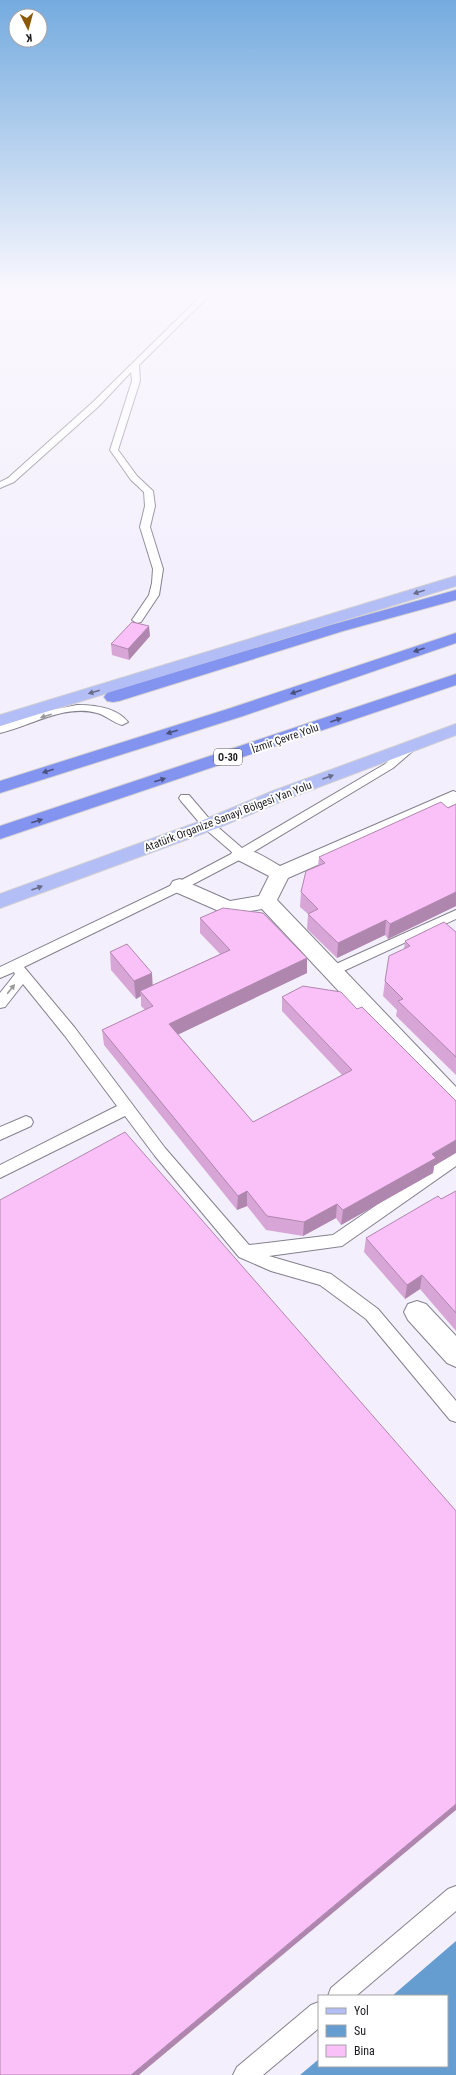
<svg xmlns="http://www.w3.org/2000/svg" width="456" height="2075" font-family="'Roboto Condensed',sans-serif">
  <rect width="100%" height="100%" fill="#f4effd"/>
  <!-- water -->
  <path fill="#669dd1" d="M456,1941v134h-156l19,-16v7h128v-70h-55z"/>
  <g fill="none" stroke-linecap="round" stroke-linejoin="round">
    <defs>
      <g id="lane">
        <path d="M207,290h8l-76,75 1,16 -22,69 19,26 16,15 2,15 -5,21 13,42 -4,26 -18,27 -4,1 -5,-3 17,-25 3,-12 1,-14 -13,-42 5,-21 -1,-14 -13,-12 -21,-30 22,-69 -1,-9 -32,34 -85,76 -14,6v-6l8,-4 85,-76z"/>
        <path d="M77,705c17,0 39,2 51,17l-6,3c-9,-2 -16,-10 -25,-12 -33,-9 -66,13 -97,20v-7l46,-15z"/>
        <path d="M411,744l4,1 2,2 -2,2 -22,19 -148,89 -61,32 -160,78 51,61 90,120 84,97 84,-10 118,-81 5,-2v14l-114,80 -73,10 62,18 47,35 78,92v21l-6,-2 -84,-101 -46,-34 -49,-14 -32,-14 -84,-101 -30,-40 -125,62v-13l117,-59 -52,-70 -42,-52 -18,23 -5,1v-15l15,-19 -1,-2 -14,6v-11l176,-84 57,-30 -29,-25 -23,-27 -2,-3 2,-3h8l23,27 30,26 143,-84 22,-19z"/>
        <path d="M456,910v9l-119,55h-10l-2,-3 2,-3z"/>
        <path d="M26,1116l5,2 2,4 -2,4 -31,14v-13z"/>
        <path d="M456,1886v25l-100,85h-28l3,-8 117,-99z"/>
        <path d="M319,2002v26l-56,47h-30l4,-8 74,-62z"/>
      </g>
      <g id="street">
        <path d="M453,791l3,1v12l-168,74 -11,22 179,187v24l-8,-3 -186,-199 -34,6 -55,-24 -3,-5 3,-5 7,-2 50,22 29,-5 10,-20 -35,-18 -3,-4 3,-4c15,-5 33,9 46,16z"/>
        <path d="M417,1301l9,3 30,32v31l-9,-4 -39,-43 -4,-8 4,-8z"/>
      </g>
      <g id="primary">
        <path d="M456,576v10l-456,140v-11z"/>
        <path d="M456,724v11l-169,64 -72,30 -215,79v-14l201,-73 72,-30z"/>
      </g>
      <g id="highway">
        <path d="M456,590v10l-113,31 -224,70 -6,1 -6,-1 -3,-4 3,-4 224,-68z"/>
        <path d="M456,633v10l-213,73 -243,77v-12l231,-73z"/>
        <path d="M456,674v11l-456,154v-13z"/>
      </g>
    </defs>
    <!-- lane casing -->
    <use href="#lane" stroke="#84808d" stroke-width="2"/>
    <!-- street casing -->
    <use href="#street" stroke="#84808d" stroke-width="2"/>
    <!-- primary casing -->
    <use href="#primary" stroke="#d2d1d2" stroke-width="2"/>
    <!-- highway casing -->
    <use href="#highway" stroke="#d2d1d2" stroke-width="2"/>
    <!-- lane -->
    <use href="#lane" fill="#fff" fill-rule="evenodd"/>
    <!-- street -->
    <use href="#street" fill="#fff" fill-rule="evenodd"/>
    <!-- primary -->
    <use href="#primary" fill="#b4bef6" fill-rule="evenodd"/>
    <!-- highway -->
    <use href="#highway" fill="#8293f0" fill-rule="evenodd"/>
  </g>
  <!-- wall -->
  <g fill="#d7a6d6">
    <path d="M150,636l-21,24 -17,-5 -1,-11z"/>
    <path d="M456,804v102l-68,33 -3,-4 -48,23 -30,-29 1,-15 -8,-7 1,-15 17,-26 1,-9z"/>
    <path d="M200,918l107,55 -129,61 75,88 89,-47 -60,-64v-14l21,-11 131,180 -1,7 -92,52 -5,-7 -33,18 -37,-6 -19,-24 -10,4 -133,-165 -2,-15 43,-20 -4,-4v-10l-5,3 -25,-29 -1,-18 43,33 67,-31 -20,-21z"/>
    <path d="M456,932v143l-60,-59 1,-6 -14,-14 2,-15 19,-32 1,-8z"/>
    <path d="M456,1191v140l-36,-42 -15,10 -41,-47 2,-14 75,-39z"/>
  </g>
  <!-- shaded-wall -->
  <g fill="#af87ae">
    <path d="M149,626l1,10 -21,24 -1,-11z"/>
    <path d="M456,892v14l-68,33 2,-15z"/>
    <path d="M386,920l-1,15 -48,23 1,-15z"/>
    <path d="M307,958v15l-138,66v-15z"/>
    <path d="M152,973l1,18h-13l1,5 -5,3 -2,-18z"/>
    <path d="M456,1140v13l-22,13 -1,7 -92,52 2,-15 89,-56z"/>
    <path d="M247,1191v15l-10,4 1,-14z"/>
    <path d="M337,1204l-1,14 -33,18 1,-14z"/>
    <path d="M422,1275l-2,14 -15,10 2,-14z"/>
    <path d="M456,1804v6l-317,265h-8z"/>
  </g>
  <!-- building -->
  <g fill="#fac1f9" stroke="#af87ae">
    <path d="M132,622l17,4 -21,23 -17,-5z"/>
    <path d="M441,802l7,6 8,-4v88l-66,32 -4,-4 -48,23 -30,-29 10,-5 -17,-17 5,-21 19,-8 -6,-6z"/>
    <path d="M223,908l40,5 44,45 -138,66 84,98 99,-52 -70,-73 21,-11 38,6 16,17 5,-2 94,94v39l-24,14 4,4 -93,52 -6,-6 -33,18 -37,-6 -20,-25 -9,5 -136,-166 51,-24 -13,-15 90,-41 -30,-32z"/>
    <path d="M444,922l12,10v125l-58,-56 5,-2 -18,-18 4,-25 21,-10 -5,-5z"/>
    <path d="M127,944l25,29 -18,8 -24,-29z"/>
    <path d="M125,1132l331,379v293l-325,271h-131v-875z"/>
    <path d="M456,1191v122l-34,-38 -15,10 -41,-47 72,-42 3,3z"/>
  </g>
  <!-- one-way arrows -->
  <defs><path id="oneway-solid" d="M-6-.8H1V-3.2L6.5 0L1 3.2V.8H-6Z"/></defs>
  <g fill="#686c8a">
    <use href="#oneway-solid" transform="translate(419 592) rotate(163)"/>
    <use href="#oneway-solid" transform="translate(94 692) rotate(164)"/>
    <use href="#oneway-solid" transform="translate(328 777) rotate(-20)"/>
    <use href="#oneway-solid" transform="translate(37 888) rotate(-20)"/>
  </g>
  <g fill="#4a507d">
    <use href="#oneway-solid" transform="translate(419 650) rotate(161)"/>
    <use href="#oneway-solid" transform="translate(296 692) rotate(161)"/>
    <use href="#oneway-solid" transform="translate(336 720) rotate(-19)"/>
    <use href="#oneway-solid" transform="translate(172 732) rotate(162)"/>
    <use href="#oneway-solid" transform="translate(48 771) rotate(162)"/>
    <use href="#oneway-solid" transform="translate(160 780) rotate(-18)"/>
    <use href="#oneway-solid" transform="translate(37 821) rotate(-18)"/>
  </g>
  <g fill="#99989a">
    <use href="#oneway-solid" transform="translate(46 716) rotate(163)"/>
    <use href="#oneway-solid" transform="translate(11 989) rotate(-51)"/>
  </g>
  <!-- sky -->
  <linearGradient id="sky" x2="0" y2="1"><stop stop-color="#74abdf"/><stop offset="0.5" stop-color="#faf8fe"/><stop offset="1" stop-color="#faf8fe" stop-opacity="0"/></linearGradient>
  <rect width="456" height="581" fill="url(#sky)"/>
  <g text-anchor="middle" stroke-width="4" stroke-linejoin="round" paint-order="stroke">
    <!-- shield labels -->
    <rect fill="#fff" stroke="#605f62" stroke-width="1" x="214" y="749" width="28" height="16" rx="3"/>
    <g font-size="10" font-weight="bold" fill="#1c1a1f">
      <text x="228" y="761">O-30</text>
    </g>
    <!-- street labels -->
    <g font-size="11" fill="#1c1a1f" stroke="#fff">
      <text transform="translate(285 738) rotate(-19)" y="4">İzmir Çevre Yolu</text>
      <text transform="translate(228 816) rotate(-21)" y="4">Atatürk Organize Sanayi Bölgesi Yan Yolu</text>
    </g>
  </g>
  <!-- legend -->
  <rect x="318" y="1995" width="130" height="72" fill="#ffffff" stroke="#a4a3a5"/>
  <rect x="326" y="2008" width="20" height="6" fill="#b4bef6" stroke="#a4a3a5"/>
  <text x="354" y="2015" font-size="12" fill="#1c1a1f">Yol</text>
  <rect x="326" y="2025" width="20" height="12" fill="#669dd1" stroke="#a4a3a5"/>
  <text x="354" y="2035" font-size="12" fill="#1c1a1f">Su</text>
  <rect x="326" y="2045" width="20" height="12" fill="#fac1f9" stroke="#a4a3a5"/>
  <text x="354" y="2055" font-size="12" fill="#1c1a1f">Bina</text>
  <!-- north arrow -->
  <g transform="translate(28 28) rotate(174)"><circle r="19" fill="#ffffff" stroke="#a4a3a5"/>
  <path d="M0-3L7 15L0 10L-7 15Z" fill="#8b5902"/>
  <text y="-6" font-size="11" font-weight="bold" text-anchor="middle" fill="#1c1a1f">K</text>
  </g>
</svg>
